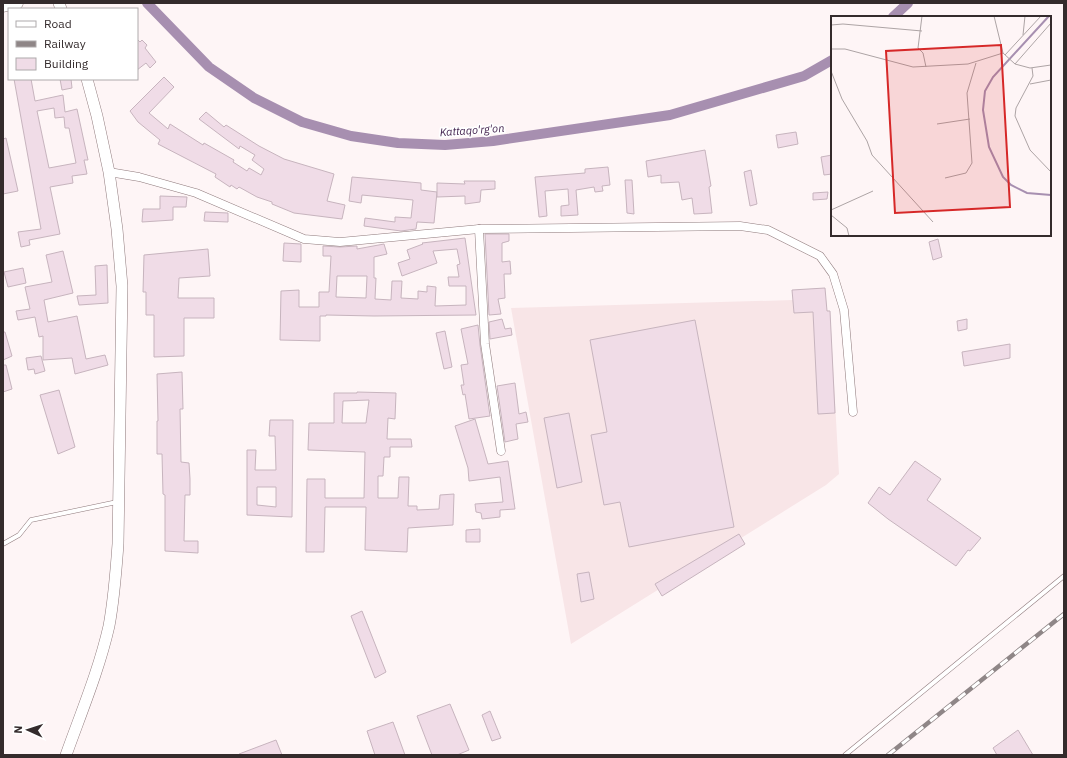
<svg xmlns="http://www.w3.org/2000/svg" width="1067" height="758" font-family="'IBM Plex Sans',sans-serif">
  <rect width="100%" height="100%" fill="#fef5f6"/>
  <!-- built -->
  <path fill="#f8e5e7" d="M825,288l2,22 3,1 9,163 -13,11 -255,159 -60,-336 282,-8 -1,-10z"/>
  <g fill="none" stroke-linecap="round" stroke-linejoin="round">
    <!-- canal -->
    <g stroke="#a78fb0" stroke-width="10">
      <path d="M147,3l62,64 45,31 48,24 49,14 47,7 47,2 48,-4 177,-26 134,-39 28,-16"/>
      <path d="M893,17l15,-14"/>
    </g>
  </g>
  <!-- building -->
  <g fill="#f0dce7" stroke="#c7b4be" fill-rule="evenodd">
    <path d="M137,39l3,3 2,-2 5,5 -2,3 11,14 -6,6 -4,-5 -9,7z"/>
    <path d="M164,77l10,10 -25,26 19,16 2,-5 33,21 1,-2 30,17 -1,2 14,9 2,-3 12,7 3,-6 -12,-9 3,-5 -15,-9 -1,3 -40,-30 7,-7 18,15 2,-2 33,21 25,13 50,15 -7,27 18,4 -3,14 -48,-6 -22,-9v-2l-15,-5 -18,-10 -2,2 -6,-4 -1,2 -15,-10 1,-3 -58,-30 2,-4 -22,-18 -8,-11z"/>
    <path d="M14,79h17l4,22 28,-6 2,17 12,-3 11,51h-4l3,14 -15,2 1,7 -23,4 10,47 -31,6 1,5 -9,2 -3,-15 23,-3zM54,108l1,10 9,-1 1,11h4l7,35 -27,5 -12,-57z"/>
    <path d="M60,79h11l1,9 -10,2z"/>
    <path d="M796,132l2,12 -20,4 -2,-13z"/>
    <path d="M6,138l12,53 -15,3v-55z"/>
    <path d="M705,150l6,36 -2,1 3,26 -18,1 -2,-16 -10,2 -3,-18 -18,1v-8l-13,2 -2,-16z"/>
    <path d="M832,155v19l-8,1 -3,-18z"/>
    <path d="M608,167l2,18 -8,1 1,5 -8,1 -1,-5 -18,3 2,25 -17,1v-10l8,-1 -1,-16 -23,2 2,25 -8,1 -4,-40 50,-4v-4z"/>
    <path d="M751,170l6,34 -7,2 -6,-34z"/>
    <path d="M352,177l69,6v7l16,2 -3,31 -17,-1 -1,7 -15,2 -37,-5 1,-8 30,4v-5l16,1 2,-18 -51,-5 -1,8 -12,-2z"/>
    <path d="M625,180h7l2,34 -7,-1z"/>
    <path d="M464,181h31v8l-14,1 -1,12 -15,2v-8l-28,1v-14l28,1z"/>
    <path d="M828,192l-1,7 -14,1v-7z"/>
    <path d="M160,196l27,1 -1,10h-13v13l-31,2 1,-13h17z"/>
    <path d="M205,212l23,1v9l-24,-1z"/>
    <path d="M485,234h24v7l-7,2v19l8,-1 1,13h-7l1,24 -7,1 3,15 -12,1z"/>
    <path d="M465,238l11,77 -102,1 -48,-1v1h-6v25l-40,-1 1,-49 18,-1v17h20v-15h10l2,-36h-8v-10l17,1 17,-1v3l27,-5 3,10 -13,3v21h2l-1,21 16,1 1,-19h10l-1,17 17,1v-8l9,1v-6l9,1 -1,19 31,-1v-19h-17l-1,-9h11l-2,-12 3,-1 -3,-15 -24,2 4,12 -35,13 -4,-13 12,-4 -3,-9 16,-6 -1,-1zM337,276h30l-1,22 -30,-1z"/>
    <path d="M938,239l4,18 -9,3 -4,-18z"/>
    <path d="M284,243l17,1v18l-18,-1z"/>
    <path d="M208,249l2,27 -31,2 -1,20h36v20h-30v38l-30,1v-42h-8v-23h-3l1,-37z"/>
    <path d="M63,251l10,42 -29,7 4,22 29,-6 9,43 19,-4 3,10 -33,9 -3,-16 -29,2v-24l-4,1 -4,-20 -17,3 -2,-9 14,-2 -5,-22 27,-5 -6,-27z"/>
    <path d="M107,265l1,38 -29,2 -2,-9 19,-1 -1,-29z"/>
    <path d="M23,268l3,15 -18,4 -4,-15z"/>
    <path d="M825,288l2,23h3l5,102 -17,1 -5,-102 -19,1 -2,-23z"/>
    <path d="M502,319l3,10 6,-1 1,7 -22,4 -1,-17z"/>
    <path d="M967,319v10l-9,2 -1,-10z"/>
    <path d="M695,320l39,207 -105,20 -9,-45 -16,3 -13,-70 16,-3 -17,-92z"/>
    <path d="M478,325l2,20 10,71 -21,3 -4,-25 -2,1 -2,-10h3l-3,-20 7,-1 -7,-35z"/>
    <path d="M445,331l7,36 -8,2 -8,-36z"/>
    <path d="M3,332h2l7,24 -9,4z"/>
    <path d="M1010,344v14l-46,8 -2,-14z"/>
    <path d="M41,356l4,15 -10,3 -1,-5 -6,1 -2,-12z"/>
    <path d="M3,365h3l6,24 -9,3z"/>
    <path d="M182,372l1,37h-3l1,53 8,1 1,16v16h-5l-1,46h14v12l-33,-2v-56l-2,-1 -1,-40h-5v-33h1l-1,-47z"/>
    <path d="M515,383l4,31 7,-2 2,10 -12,2 2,15 -13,3 -8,-56z"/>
    <path d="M59,390l16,57 -17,7 -18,-59z"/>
    <path d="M357,392l39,1 -1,26 -7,-1 -1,21h24l1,8h-22v10h-6l-1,19h-5v22h20l1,-21h10l-1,29h9v4l22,-1 1,-14 14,-1 -1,31 -45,3 -1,24 -42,-2 1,-43h-41l-1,45h-18l1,-73h18v19h39l1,-46 -57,-2 1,-27h25v-30h23zM369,400l-3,23h-24l1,-22z"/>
    <path d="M569,413l13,69 -25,6 -13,-70z"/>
    <path d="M475,419l13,45 20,-3 7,48 -15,1v7l-18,2 -1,-6 -5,-1 -1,-8 28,-2 -3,-25 -31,4 -1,-13 -13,-42z"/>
    <path d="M270,420h23l-1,97 -45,-2v-65h9l-1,20h21l-1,-34h-6zM257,487h19v20l-19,-2z"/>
    <path d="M915,461l26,18 -14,21 54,38 -11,13 -2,-1 -12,16 -68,-47 -20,-16 11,-16 11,8z"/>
    <path d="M480,529v13h-14v-12z"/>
    <path d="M739,534l6,10 -83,52 -7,-12z"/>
    <path d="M589,572l5,27 -13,3 -4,-28z"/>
    <path d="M362,611l24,61 -11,6 -24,-62z"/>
    <path d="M450,704l19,46 -12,5h-25l-15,-39z"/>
    <path d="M490,711l11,27 -9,3 -10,-26z"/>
    <path d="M393,722l12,33h-30l-8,-24z"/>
    <path d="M1018,730l15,25h-36l-4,-7z"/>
    <path d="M276,740l6,15h-43v-1z"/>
  </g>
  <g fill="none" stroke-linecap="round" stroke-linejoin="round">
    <defs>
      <g id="lane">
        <path d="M3,544l16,-9 12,-15 86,-18"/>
        <path d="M845,755l219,-179"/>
      </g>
      <g id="street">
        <path d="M109,172l30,5 57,16 108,46 36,3 139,-13 261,-3 28,4 52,26 13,18 11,36 9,102"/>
        <path d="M479,229l6,115 16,107"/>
      </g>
      <g id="secondary">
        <path d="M59,3l2,6"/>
        <path d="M66,755c15,-42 33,-85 43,-129 5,-27 7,-54 9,-82l4,-258 -5,-57 -8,-57 -12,-56 -10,-37"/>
      </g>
      <path id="primary" d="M3,6l14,-3"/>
    </defs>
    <!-- lane casing -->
    <use href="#lane" stroke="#8f7a7c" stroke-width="5"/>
    <!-- street casing -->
    <use href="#street" stroke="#8f7a7c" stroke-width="9"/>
    <!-- secondary casing -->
    <use href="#secondary" stroke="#8f7a7c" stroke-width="12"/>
    <!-- primary casing -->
    <use href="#primary" stroke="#8f7a7c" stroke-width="13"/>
    <!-- lane -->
    <use href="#lane" stroke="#fff" stroke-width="4"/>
    <!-- street -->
    <use href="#street" stroke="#fff" stroke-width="8"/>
    <!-- secondary -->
    <use href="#secondary" stroke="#fff" stroke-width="11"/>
    <!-- primary -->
    <use href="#primary" stroke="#fff" stroke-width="12"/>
    <defs>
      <path id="rail" d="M888,755l176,-141"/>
    </defs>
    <!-- rail casing -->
    <use href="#rail" stroke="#8f8687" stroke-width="4.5"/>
    <!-- rail -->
    <use href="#rail" stroke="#fff" stroke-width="3" stroke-dasharray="9" stroke-linecap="butt"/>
  </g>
  <g text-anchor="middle" stroke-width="3.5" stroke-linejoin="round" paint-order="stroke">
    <!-- water labels -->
    <g font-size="11" font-style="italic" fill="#43234f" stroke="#fff">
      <text transform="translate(472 130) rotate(-4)" y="4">Kattaqo'rg'on</text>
    </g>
  </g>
  <!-- overview -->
  <g transform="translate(831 16)">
    <rect width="220" height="220" fill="#fef5f6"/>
    <path fill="none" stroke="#a78fb0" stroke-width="2" d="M218,0l-56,61 -8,14 -2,19 6,37 14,30 8,8 16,8 24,2"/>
    <path fill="none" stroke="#ada4a5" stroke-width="1" d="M91,0l-4,32 5,5 3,14M163,0l9,37 12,11 15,4 21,-3M0,9l12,-1 79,7M192,19l2,-19M0,33h14l68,18 55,-3 35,-11M174,39l36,-39M184,48l36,-41M201,52l1,8 -17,32 -1,8 15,34 21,22M0,55l11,28 25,42 5,14 61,67M199,68l21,-4M106,108l33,-5M114,162l21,-5 6,-10 -5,-70 9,-30M0,194l42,-19M0,199l16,13 2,8"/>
    <path fill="#d62828" fill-opacity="0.15" stroke="#d62828" stroke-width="2" d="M170,29l9,162 -115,6 -9,-162z"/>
    <rect width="220" height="220" fill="none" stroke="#342b2c" stroke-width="2"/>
  </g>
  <!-- border -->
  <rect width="1067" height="758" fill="none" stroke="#342b2c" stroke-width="8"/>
  <!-- legend -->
  <rect x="8" y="8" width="130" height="72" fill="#ffffff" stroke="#aeaaab"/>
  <rect x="16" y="21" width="20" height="6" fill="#ffffff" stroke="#aeaaab"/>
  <text x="44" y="28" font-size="12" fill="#342b2c">Road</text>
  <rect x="16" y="41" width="20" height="6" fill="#8f8687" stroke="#aeaaab"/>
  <text x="44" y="48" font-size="12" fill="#342b2c">Railway</text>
  <rect x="16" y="58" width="20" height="12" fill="#f0dce7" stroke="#aeaaab"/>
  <text x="44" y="68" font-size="12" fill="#342b2c">Building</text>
  <!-- north arrow -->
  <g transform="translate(28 730) rotate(273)" stroke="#ffffff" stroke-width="3" paint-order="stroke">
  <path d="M0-3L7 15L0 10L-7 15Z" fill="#342b2c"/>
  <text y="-6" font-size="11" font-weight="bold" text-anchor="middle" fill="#342b2c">N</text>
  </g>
</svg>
